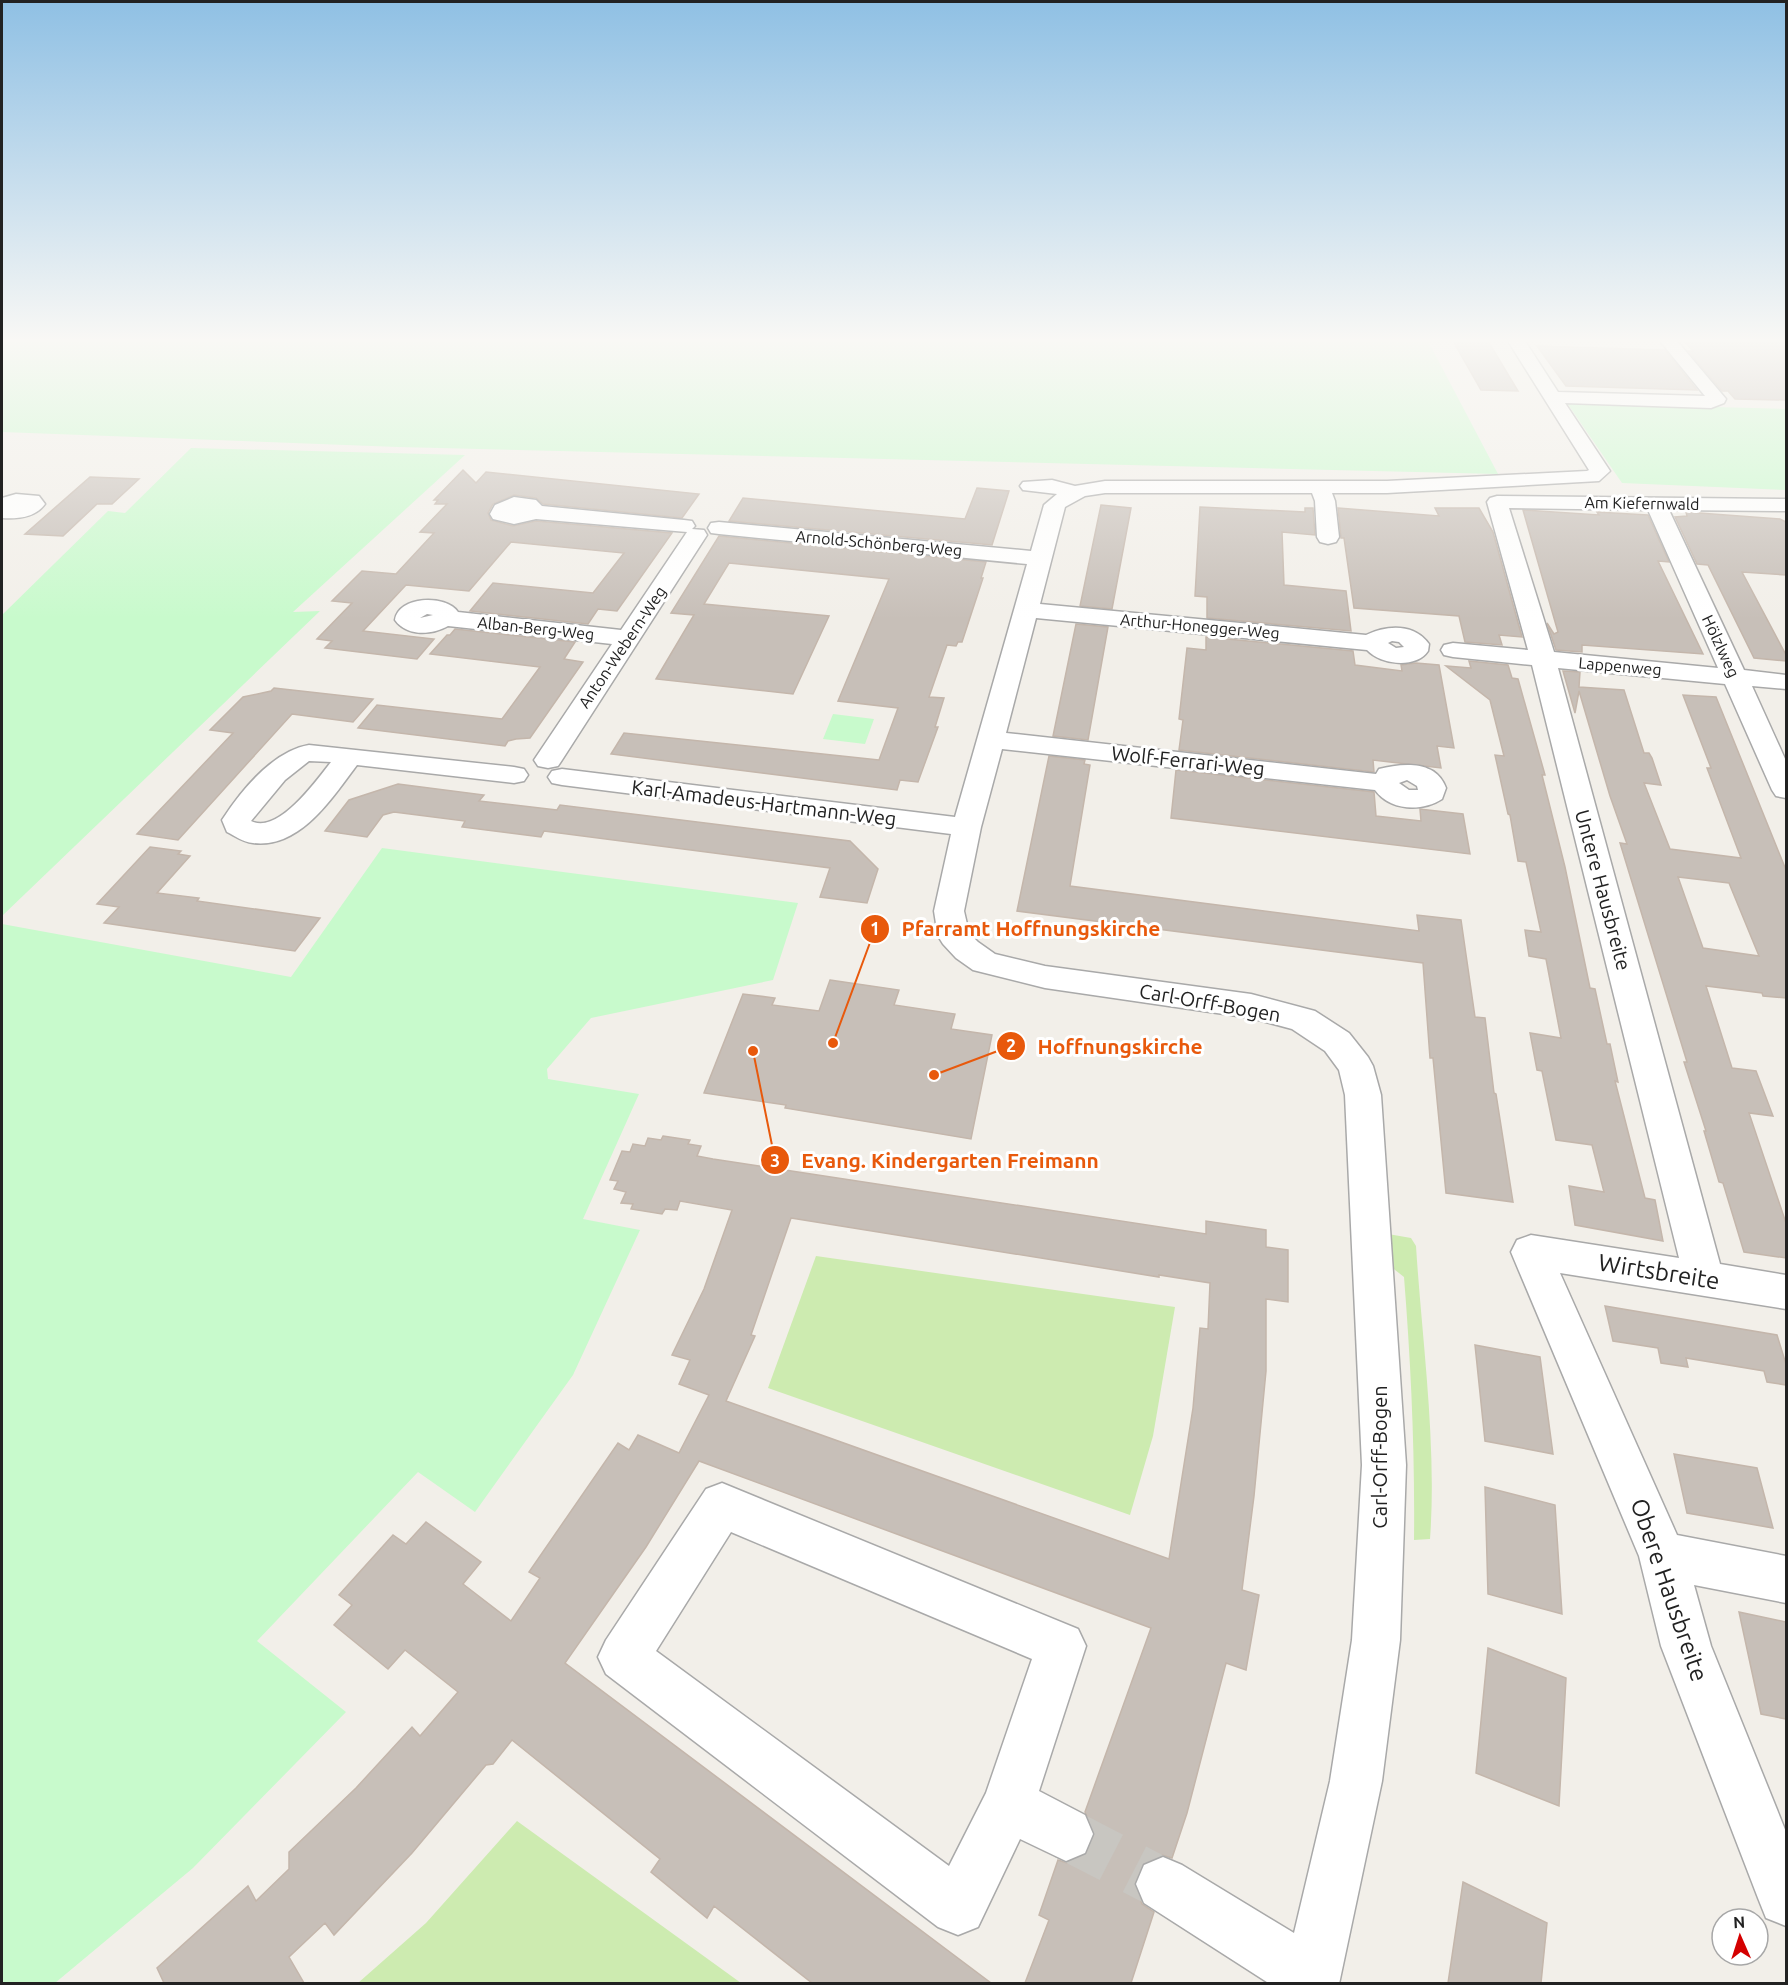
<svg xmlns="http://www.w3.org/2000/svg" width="1788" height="1985" font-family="Ubuntu,sans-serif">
  <rect width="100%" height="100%" fill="#f2efe9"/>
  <!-- grass -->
  <g fill="#cdebb0">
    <path d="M1388,1234l23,4 5,8c6,95 21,198 14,293l-16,1c1,-89 -3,-175 -10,-263l-14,-11z"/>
    <path d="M816,1256l359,51 -22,129 -23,79 -362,-127z"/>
    <path d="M517,1821l224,162h-383l68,-60z"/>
  </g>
  <!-- park -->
  <g fill="#c8facc">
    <path d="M2,341h1426l70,133 -1100,-27 -396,-15z"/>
    <path d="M1567,403l219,6v81l-164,-7z"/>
    <path d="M191,448l274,7 -172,157 27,-1 -318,305v-301l106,-104 17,2z"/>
    <path d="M833,714l41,5 -9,25 -42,-5z"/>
    <path d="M382,848l416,55 -25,77 -182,38 -44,51 1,10 91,15 -56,125 57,11 -67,145 -98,137 -57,-40 -161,169 89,71 -153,156 -138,115h-53v-1059l289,53z"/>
  </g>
  <!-- building -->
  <g fill="#c7bfb8" stroke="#c4b6ab" stroke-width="1.5" fill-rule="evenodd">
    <path d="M1453,341h35l30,50 -37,-1z"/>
    <path d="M1684,341h102v59l-51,-1 -7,-8h-6l-34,-40h5z"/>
    <path d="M1537,346l128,4 32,40 -131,-4z"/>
    <path d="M463,470l13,13 10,-11 213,22 -17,24 -139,-14 -7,-6 -22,-3 -21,9 -5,9 3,7 22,6 23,-5 136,12 -55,78 -19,-2 -10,15 -118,-13 23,-28 100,10 31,-40 -113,-11 -42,49 -63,-6 -43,46 71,8 -17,20 -92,-11 7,-7 -15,-2 35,-36 -20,-2 30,-30 34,3 38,-41 -14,-1 27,-28h-12l3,-4h-4z"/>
    <path d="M90,477l49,2 -27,25h-15l-34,32 -38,-2z"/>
    <path d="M977,488l32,3 -17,54 -263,-24 14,-23 222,21z"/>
    <path d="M1101,505l30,3 -19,101 -32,-3z"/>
    <path d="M1200,507l105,5v-4h8l2,27 -33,-3 2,53 62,6 5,40 -144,-13v-21l-12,-1z"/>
    <path d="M1338,508l101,8 -4,-8h44l14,24 29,105 -23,-2 3,10 -37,-3 -6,-26 -105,-8 -10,-70h-3z"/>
    <path d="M1523,510l76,5 -2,-3 51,3 21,47 -11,-1 45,93 -121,-9v7l-26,-2 -9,-27 7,11 4,-2z"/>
    <path d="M1686,512l94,7 6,3v53l-44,-3 44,83v6l-32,-3 -46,-93 -11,-1 -22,-47 12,-1z"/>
    <path d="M719,536l267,26 -5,16h2l-21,64h-4l-2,4 -9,-1 -18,52 15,1 -9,29h3l-20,55 -18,-2 -3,10 -286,-36 13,-21 255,27 19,-52 -60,-7 51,-122 -160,-16 -25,41 125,12 -36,78 -137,-15 38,-64 -23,-2z"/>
    <path d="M1076,624l32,3 -20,113 -35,-4z"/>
    <path d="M455,629l120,13 -11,17 19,3 -53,76 -14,1 -8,2 -3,5 -147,-18 19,-23 125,14 38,-52 -110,-13 17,-19h3z"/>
    <path d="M1206,637l147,14 2,14 47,6 -1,-6 15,-2 23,2 15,83 -17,-2 4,22 -68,-8 1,12 -195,-22 4,-30 -4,-1 8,-71 19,2z"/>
    <path d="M1469,661l39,4 4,13 6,1 27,96h-3l23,92 25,121 5,1 12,55h3l8,38 -3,-1 30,117 10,2 8,41 -88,-16 -6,-39 35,6 -12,-47 -36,-5 -14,-69 -5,-1 -7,-37 31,5 -15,-79 -17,-3 -4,-26 16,2 -15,-70 -8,-1 -8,-46 -2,-1 -13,-59 9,1 -14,-56 -44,-34 25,2z"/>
    <path d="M1563,671l17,1 -1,15 45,3 20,63h5l3,5 9,27 -17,-2 26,66 71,9 -34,-90h4l-28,-73 33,2 70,173v128l-23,-2 -1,-3 -56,-7 26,82 24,3 17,45 -24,-3 37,110v35l-42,-6 -21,-69 -4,-1 -15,-51h2l-22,-69h3l-67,-219 7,1 -17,-48 -31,-105 -4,22zM1678,877l51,6 30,73 -56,-8z"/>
    <path d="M274,688l99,11 -20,23 -61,-8 -114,126 -41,-6 96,-101 -23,-3 33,-33 28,-6z"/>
    <path d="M1049,756l36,4 -1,4 6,1 -20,121 349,45 -2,-16 44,5 14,97 10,1 9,75 2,1 17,108 -67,-9 -13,-135h-3l-7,-95 -406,-52z"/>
    <path d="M1176,770l198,22 2,24 45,5 -1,-12 43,5 7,40 -299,-36z"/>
    <path d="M398,784l86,11 -5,6 78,9 3,-5 290,36 28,28 -11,34 -47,-6 10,-29 -286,-37 -3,6 -79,-10 3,-6 -71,-9 -11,3 -16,22 -42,-6 24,-31z"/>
    <path d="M150,847l31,4 -3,3 12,2 -33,37 42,5 -2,3 123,17 -25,33 -191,-28 15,-16 -22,-3z"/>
    <path d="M830,980l69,10 -5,15 61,9 -4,15 41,6 -21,104 -186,-31 1,-3 -82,-12 39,-99 32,4 -3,7 47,6z"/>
    <path d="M663,1136l27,4 -2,4 13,2 -4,10 16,3 493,75v-13l60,9v17l22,3v52l-22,-3v72l-12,125 -12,94 17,5 -13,75 -20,-7 -39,150 -15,45 -10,-3 -19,8 -9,20 8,21 12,8 -23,71h-106l24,-63 -10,-5 19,-55 9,3 19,-8 9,-20 -10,-23 66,-184 -452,-167 -53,86 -81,116 426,320h-179l-98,-77 -7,12 -56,-46 9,-13 -148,-119 -19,24 -7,1 -74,88 -78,82 -9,-12 -36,34 15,26h-140l-7,-15 91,-82 8,15 33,-32v-17l67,-64 56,-61 8,9 38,-44 -53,-42 -17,19 -54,-44 18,-20 -13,-10 54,-60 13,9 20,-22 55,40 -18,22 48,37 29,-43 -11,-6 89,-129 11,7 9,-15 41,18 30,-58 -30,-11 11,-24 -18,-5 32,-66 28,-79 -52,-9 -3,9 -12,-1 -3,5 -31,-5 2,-5 -12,-1 5,-11 -12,-3 4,-8 -8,-1 12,-29 8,1 3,-8 12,2 3,-8 13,2zM791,1218l368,59v-2l51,8 -2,46 -8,-1 -7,80 -24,151 -443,-158 29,-65 -4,-1z"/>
    <path d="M1605,1306l172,29 9,29v21l-19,-3 -3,-11 -78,-13 2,9 -27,-4 -3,-15 -45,-7z"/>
    <path d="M1475,1345l65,12 13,97 -68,-13z"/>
    <path d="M1674,1454l83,14 16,60 -86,-15z"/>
    <path d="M1485,1487l70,18 7,109 -74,-20z"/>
    <path d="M1739,1612l47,10v97l-25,-5z"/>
    <path d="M1488,1648l78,30 -7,128 -83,-33z"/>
    <path d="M1463,1882l84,41 -6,60h-93z"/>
  </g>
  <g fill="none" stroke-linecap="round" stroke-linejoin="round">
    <!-- minor-tunnel -->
    <path stroke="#c8c6c1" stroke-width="51" stroke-dasharray="51 26" stroke-linecap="butt" d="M1066,1834l97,50"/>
    <defs>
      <g id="minor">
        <path d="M1508,341h17l33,51 147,4 -45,-55h17l49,58 -2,4 -13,5 -146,-5 45,68 -11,10 -212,12h-55l3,8 4,36 -3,5 -8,2 -8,-2 -3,-5 -2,-36 -3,-8h-207l-20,3 -20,11 -25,97 326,31c21,-10 48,-12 63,9l-1,7c-12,18 -47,14 -61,-1l-331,-32 -30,115 370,41 3,-5c24,-6 57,-9 67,19l-4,11c-20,13 -52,12 -67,-9l-373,-41 -21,78 -17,84 5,22 9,9 17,12 50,12 206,28 64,17 34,22 19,24 5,9 8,29 25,370 -6,175 -18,141 -43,203h-69l-126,-81 -8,-19 8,-19 19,-8 19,8 112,68 36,-152 22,-141 10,-175 -17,-370 -6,-25 -14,-19 -33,-22 -41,-11 -206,-30 -72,-18 -17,-12 -13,-14 -5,-8 -4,-25 17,-77 -389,-49 -10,-2 -4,-6 4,-6 10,-2 393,48 72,-253 -308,-30 -8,-1 -3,-5 3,-5 8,-1 312,29 13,-46 13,-11 -34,-4 -3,-4 3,-4 29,-2 23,6 30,-5h282l200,-10 2,-1zM1392,641l7,1 5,5 -8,1 -8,-5zM1407,780l10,6 1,4h-9l-10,-7z"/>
        <path d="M16,494l23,2 6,8c-10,14 -28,15 -43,14v-20z"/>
        <path d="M1497,496l289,3v12l-117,-1 75,160 42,5v14l-34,-3 34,75v37l-10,-2 -4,-6 -47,-106 -167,-16 162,596 66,11v34l-226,-36 117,262 109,21v47l-92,-18 17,61 75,186v94l-20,-8 -8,-20 -97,-252 -22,-90 -128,-304 6,-12 14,-5 148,23 -147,-593 -79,-8 -9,-2 -3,-5 3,-5 9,-2 75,7 -41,-148 3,-4zM1509,508l139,2 70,158 -164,-16z"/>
        <path d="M514,497l22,3 6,6 142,14 8,1 3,5 -3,3 12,1 3,5 -145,225 -4,6 -10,2 -10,-2 -4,-6 78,-116 -164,-18c-16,9 -41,11 -53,-6 3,-24 51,-26 63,-8l163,18 66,-98 -151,-13 -22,5 -21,-5 -3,-5 5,-9zM427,614l6,1 -13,3z"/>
        <path d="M309,745l205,22 10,2 4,6 -4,6 -10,2 -157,-18c-25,33 -57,84 -104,78 -10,-1 -18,-7 -26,-11l-5,-12c19,-29 51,-69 87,-75zM309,761l22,1c-15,19 -53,73 -80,59l34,-41z"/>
        <path d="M722,1483l356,146 8,17 -47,145 46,24 8,19 -8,19 -19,8 -46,-22 -42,88 -20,8 -20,-8 -332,-253 -8,-17 8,-17 100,-151zM731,1532l301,127 -46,134 -37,73 -293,-215z"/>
      </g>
    </defs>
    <!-- minor casing -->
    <use href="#minor" stroke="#a9a9a9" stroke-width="3"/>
    <!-- minor -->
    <use href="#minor" fill="#fff" fill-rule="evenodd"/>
  </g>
  <!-- sky -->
  <linearGradient id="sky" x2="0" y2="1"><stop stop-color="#8fc0e4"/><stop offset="0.55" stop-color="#f9f8f5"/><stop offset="1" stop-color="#f9f8f5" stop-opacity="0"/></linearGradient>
  <rect width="1788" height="619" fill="url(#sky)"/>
  <g text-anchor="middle" stroke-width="6" stroke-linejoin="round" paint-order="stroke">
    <!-- far-street labels -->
    <g font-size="16" fill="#222" stroke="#fff">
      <text transform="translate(1642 503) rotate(1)" y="6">Am Kiefernwald</text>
      <text transform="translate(879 543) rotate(5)" y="6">Arnold-Schönberg-Weg</text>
      <text transform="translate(1200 626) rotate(5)" y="6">Arthur-Honegger-Weg</text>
      <text transform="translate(536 628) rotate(6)" y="6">Alban-Berg-Weg</text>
      <text transform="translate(1721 646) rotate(65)" y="6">Hölzlweg</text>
      <text transform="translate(622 647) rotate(-56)" y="6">Anton-Webern-Weg</text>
      <text transform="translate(1620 666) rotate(5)" y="6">Lappenweg</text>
    </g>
    <!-- street labels -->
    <g font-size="20" fill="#222" stroke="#fff">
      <text transform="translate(1188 761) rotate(6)" y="7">Wolf-Ferrari-Weg</text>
      <text transform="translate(764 803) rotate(7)" y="7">Karl-Amadeus-Hartmann-Weg</text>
      <text transform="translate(1603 890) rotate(75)" y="7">Untere Hausbreite</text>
      <text transform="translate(1210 1003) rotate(10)" y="7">Carl-Orff-Bogen</text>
      <text transform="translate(1380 1457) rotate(-90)" y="7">Carl-Orff-Bogen</text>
    </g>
    <!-- near-street labels -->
    <g font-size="24" fill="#222" stroke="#fff">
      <text transform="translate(1659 1272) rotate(9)" y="8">Wirtsbreite</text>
      <text transform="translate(1669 1590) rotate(71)" y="8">Obere Hausbreite</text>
    </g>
  </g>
  <!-- callouts -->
  <path fill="none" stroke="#e8590c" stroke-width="2" d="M833 1043L875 929M934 1075L1011 1046M753 1051L775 1160"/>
  <g fill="#e8590c" stroke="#fff" stroke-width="2">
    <circle cx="833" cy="1043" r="6"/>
    <circle cx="934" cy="1075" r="6"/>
    <circle cx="753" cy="1051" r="6"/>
    <circle cx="875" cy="929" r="15"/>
    <circle cx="1011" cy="1046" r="15"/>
    <circle cx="775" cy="1160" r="15"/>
  </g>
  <g font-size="18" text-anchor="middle" font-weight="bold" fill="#fff">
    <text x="875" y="935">1</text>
    <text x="1011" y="1052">2</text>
    <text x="775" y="1167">3</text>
  </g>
  <g font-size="21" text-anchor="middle" font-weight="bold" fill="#e8590c" stroke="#fff" stroke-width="6" stroke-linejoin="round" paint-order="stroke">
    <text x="1031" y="936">Pfarramt Hoffnungskirche</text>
    <text x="1120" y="1054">Hoffnungskirche</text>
    <text x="950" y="1168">Evang. Kindergarten Freimann</text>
  </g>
  <!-- border -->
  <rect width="1788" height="1985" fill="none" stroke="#222222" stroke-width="6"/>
  <!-- north arrow -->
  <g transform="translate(1740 1937) rotate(357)"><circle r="28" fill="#ffffff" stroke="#a7a7a7" stroke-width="1.5"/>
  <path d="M0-4.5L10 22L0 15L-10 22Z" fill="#d40000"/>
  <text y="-9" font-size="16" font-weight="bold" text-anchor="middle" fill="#222222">N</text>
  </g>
</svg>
